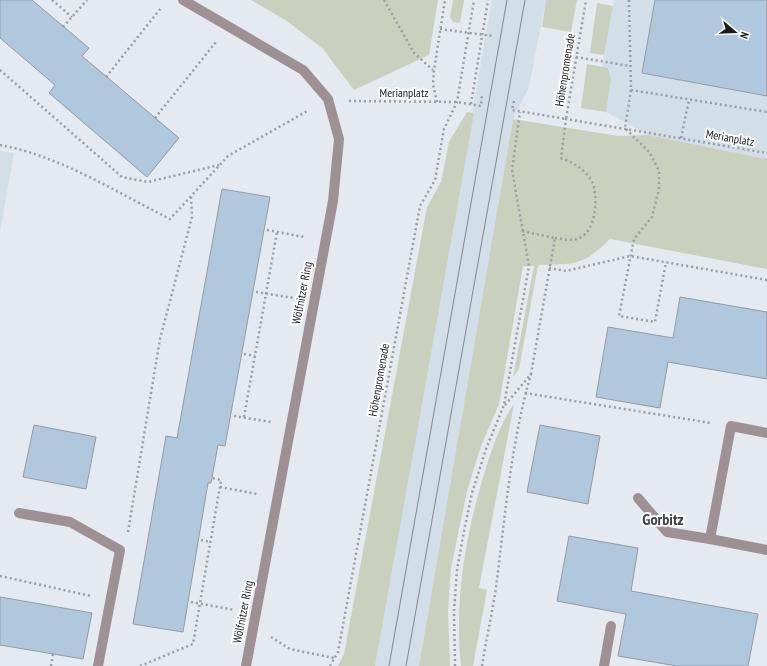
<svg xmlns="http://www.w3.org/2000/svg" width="767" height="666" font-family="'PT Sans Narrow',sans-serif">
  <rect width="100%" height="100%" fill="#e4eaef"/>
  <!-- built -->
  <g fill="#d2dee8">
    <path d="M492,0h54l-17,87 -16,32 -94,547h-44z"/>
    <path d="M614,0h153v159l-119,-24 -42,-23 5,-32 -3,-12 -6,-1z"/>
    <path d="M0,151l14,2 -14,79z"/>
  </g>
  <!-- green -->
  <g fill="#c9d0be">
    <path d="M251,0h187l-9,55 -75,35 -31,-41 -36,-28z"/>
    <path d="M453,0h11l-4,23 -7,-1 -3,-5z"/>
    <path d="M546,0h31l-6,32 -29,-5z"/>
    <path d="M597,3l16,3 -9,49 -14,-2z"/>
    <path d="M587,64l21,4 3,12 -5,32 -25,-4z"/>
    <path d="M467,112l7,1 -99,553h-37l6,-12 83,-447 14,-25 8,-40z"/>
    <path d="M513,119l105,17 30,-1 119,24v110l-157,-30c-27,27 -35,25 -72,26l-19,104 -6,8 21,-111h-11l-24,138 -18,42 -14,45 -16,77 -3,42 2,56h-31z"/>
    <path d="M514,404l-35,184 8,2 -14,76h-12c-7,-67 5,-135 25,-198 7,-22 15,-46 28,-64z"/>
  </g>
  <!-- building -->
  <g fill="#afc8de" stroke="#969ba0">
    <path d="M0,0h32l57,48 -7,8 97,82 -32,39 -98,-84 6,-8 -55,-47z"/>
    <path d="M655,0h112v96l-125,-23z"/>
    <path d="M222,189l48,8 -45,249 -7,-1 -7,38h-3l-25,149 -50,-8 33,-188 11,2z"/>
    <path d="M680,297l87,15v67l-99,-17 -8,46 -64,-11 12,-70 65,11z"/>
    <path d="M34,425l62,12 -10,52 -63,-12z"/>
    <path d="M540,425l60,11 -12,68 -61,-12z"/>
    <path d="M569,536l69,12 -7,43 127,23 -10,52h-71l-59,-10 8,-42 -69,-13z"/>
    <path d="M0,597l92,16 -9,46 -83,-14z"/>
  </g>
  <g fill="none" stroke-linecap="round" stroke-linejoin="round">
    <!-- path -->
    <g stroke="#9a9ea2" stroke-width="2.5" stroke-dasharray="2 3" stroke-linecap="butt">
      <path d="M52,0l20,17"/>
      <path d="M384,0l30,53 19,17"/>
      <path d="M629,0l2,90 136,22"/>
      <path d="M63,27l24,-27"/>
      <path d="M440,29l53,7"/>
      <path d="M576,57l54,9"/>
      <path d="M0,70l122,107 26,5 71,-17"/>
      <path d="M106,77l55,-69"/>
      <path d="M631,90l-6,38 25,25 9,18v18l-7,28 -18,22 -15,77 36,6 11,-60"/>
      <path d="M349,101l108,1 24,4 1,-11"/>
      <path d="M514,101l-2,9 54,9 20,-119"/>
      <path d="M437,102l-4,-18 1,-14 11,-70"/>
      <path d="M471,104l17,-104"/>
      <path d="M155,118l61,-76"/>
      <path d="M681,138l8,-38"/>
      <path d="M0,145c60,11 116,47 170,74l58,-63 81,-46"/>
      <path d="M267,230l37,7"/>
      <path d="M555,238c7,1 15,3 22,1 19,-5 22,-42 15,-57 -6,-12 -18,-19 -31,-24l5,-39 201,34"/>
      <path d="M549,268l17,3 64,-15 137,24"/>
      <path d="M256,292l38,6"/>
      <path d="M244,354l11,2"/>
      <path d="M525,393l186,30"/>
      <path d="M505,405l26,-31 24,-136 -33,-7"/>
      <path d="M234,416l37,6"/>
      <path d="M244,417l33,-185"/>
      <path d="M220,487l37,7"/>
      <path d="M128,532l32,-193 32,-122 -1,-21"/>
      <path d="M201,540l10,2"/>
      <path d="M0,576l91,20"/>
      <path d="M191,602l44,8"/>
      <path d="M271,637l19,12 44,9"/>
      <path d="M51,666l2,-12"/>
      <path d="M140,666l53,-22 28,-164 -9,-2"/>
      <path d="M330,666l8,-14 82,-446 15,-26 9,-51 13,-27 17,-102"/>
      <path d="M455,666l-1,-55 3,-41 7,-39 8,-38 14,-44 18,-44 25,-139 -17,-96 8,-58"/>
      <path d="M482,666c4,-26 10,-52 14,-78 9,-72 15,-145 35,-214"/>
    </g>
    <!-- service -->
    <g stroke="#9f9093" stroke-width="10">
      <path d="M767,433l-36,-7 -21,113 57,11"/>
      <path d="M638,498l29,34 43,7"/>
      <path d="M19,513l51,9 50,28 -22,116"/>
      <path d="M604,666l7,-40"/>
    </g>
    <!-- minor -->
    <path stroke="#9f9093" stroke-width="10" d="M183,0l120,70 25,29 11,40 -6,62 -87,465"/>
    <!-- tram -->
    <g stroke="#85898d" stroke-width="1">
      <path d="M389,666l118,-666"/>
      <path d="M406,666l119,-666"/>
    </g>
  </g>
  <g text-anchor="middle" stroke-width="4" stroke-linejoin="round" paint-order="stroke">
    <!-- street labels -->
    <g font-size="12" fill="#191b1d" stroke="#fff">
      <text transform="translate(565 70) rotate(-81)" y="4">Höhenpromenade</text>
      <text x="404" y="97">Merianplatz</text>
      <text transform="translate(730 138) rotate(10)" y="4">Merianplatz</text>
      <text transform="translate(302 293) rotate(-79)" y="4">Wölfnitzer Ring</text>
      <text transform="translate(379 380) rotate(-80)" y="4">Höhenpromenade</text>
      <text transform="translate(243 612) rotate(-79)" y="4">Wölfnitzer Ring</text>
    </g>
    <!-- district labels -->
    <g font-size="16" font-weight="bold" fill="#3f4347" stroke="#fff">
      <text x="663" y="525">Gorbitz</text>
    </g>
  </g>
  <!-- north arrow -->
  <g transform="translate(735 32) rotate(109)" stroke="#ffffff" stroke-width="3" paint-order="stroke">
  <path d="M0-3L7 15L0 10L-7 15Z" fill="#191b1d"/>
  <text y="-6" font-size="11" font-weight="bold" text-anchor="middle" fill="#191b1d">N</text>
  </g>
</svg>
